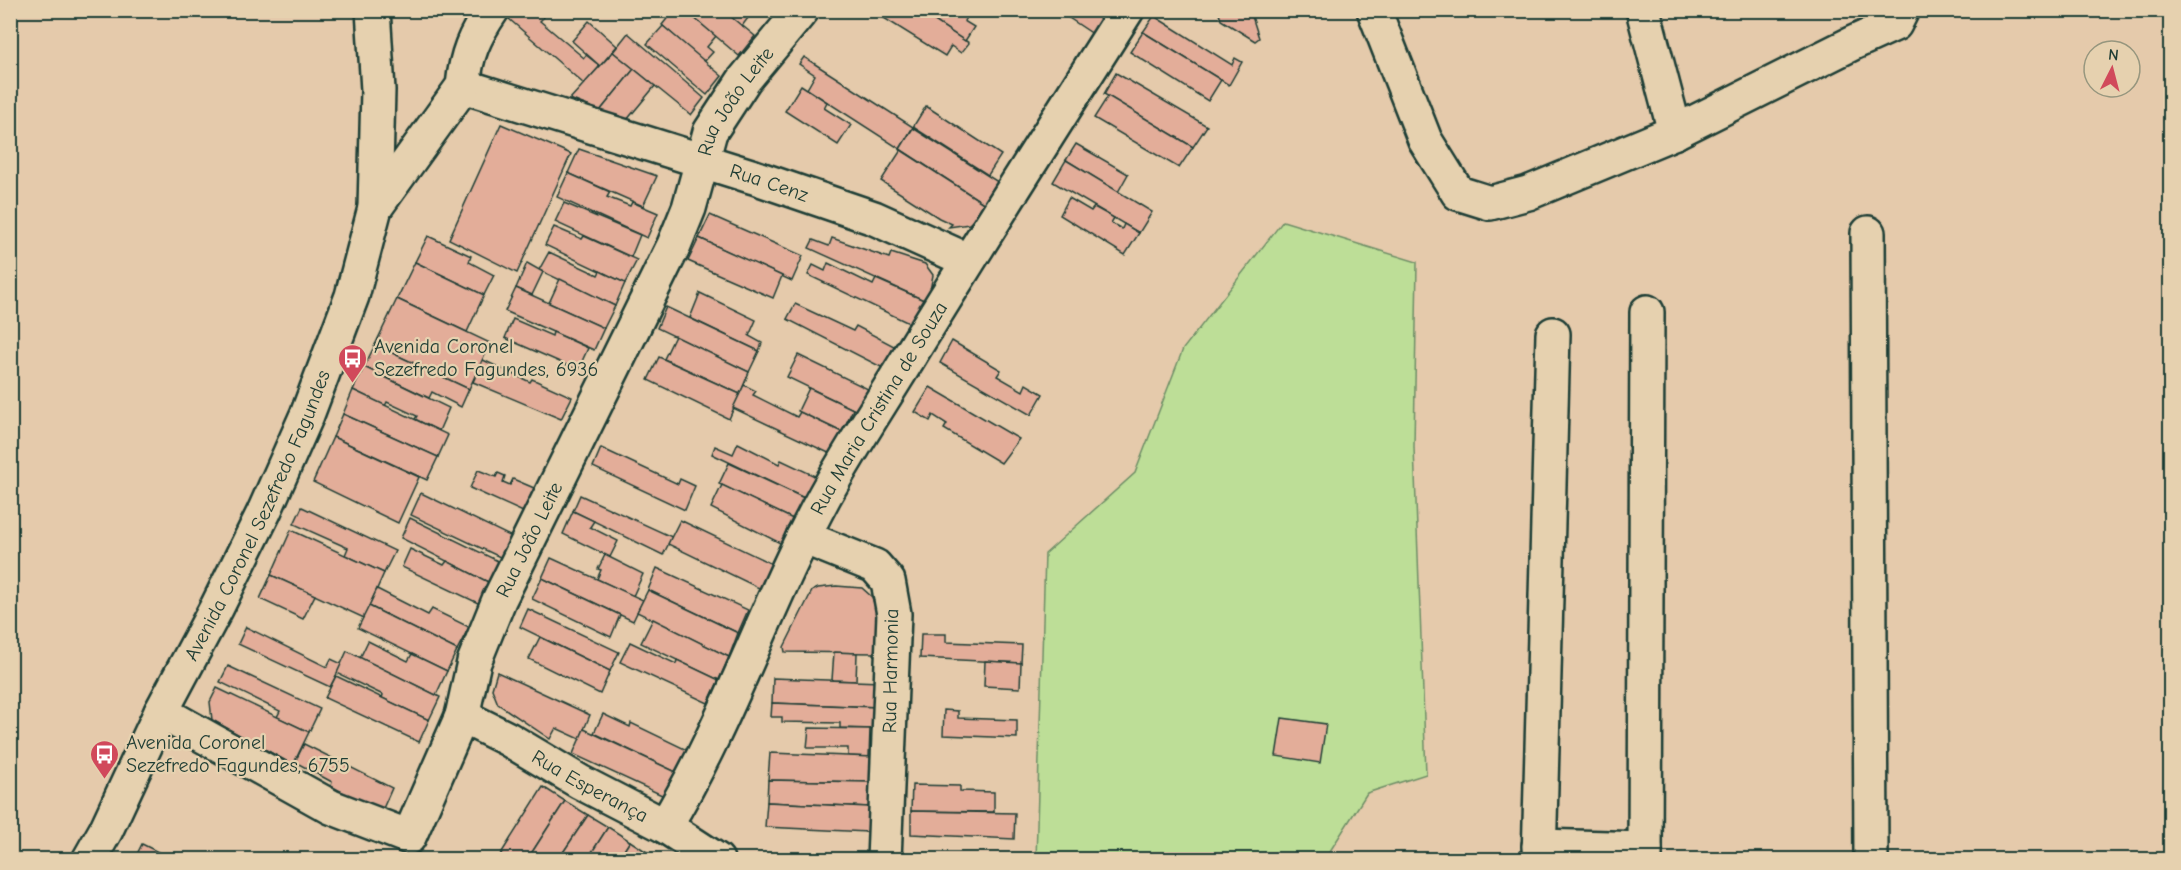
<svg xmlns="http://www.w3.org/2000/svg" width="2181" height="870" font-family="'Comic Neue',sans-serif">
  <rect width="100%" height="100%" fill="#e5caab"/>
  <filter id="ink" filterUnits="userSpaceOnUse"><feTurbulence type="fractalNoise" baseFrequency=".0167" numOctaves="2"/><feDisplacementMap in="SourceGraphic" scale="12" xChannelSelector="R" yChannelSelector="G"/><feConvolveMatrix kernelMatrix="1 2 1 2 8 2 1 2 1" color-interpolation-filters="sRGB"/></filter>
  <g filter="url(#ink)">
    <!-- green -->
    <path fill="#bdde97" stroke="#6e8e66" stroke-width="1.5" d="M1283,221l134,41 -3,185 12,327 -59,19 -42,66 -289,1 9,-306 90,-81 48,-124z"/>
    <!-- building -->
    <g fill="#e3ad99" stroke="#1f3d34" stroke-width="1.5">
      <path d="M440,10h14l-6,8z"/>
      <path d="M516,10h20l8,7 -4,4 44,37 2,-3 14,11 -16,18 -75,-65z"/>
      <path d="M674,10h11l31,26 -9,11 6,5 -9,10 -42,-37z"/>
      <path d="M685,10h38l32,26 -16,20z"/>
      <path d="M723,10h31l-12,16z"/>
      <path d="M762,10h16l-6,8z"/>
      <path d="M871,10h47l51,33 -8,10 -10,-7 -6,10z"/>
      <path d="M918,10h46l5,3 -5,8 10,6 -9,14z"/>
      <path d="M977,10h13l-4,6z"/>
      <path d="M1057,10h45l4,3 -13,21z"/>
      <path d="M1218,10h32l9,28 -4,3 -34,-21z"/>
      <path d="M1154,16l78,49 3,-7 7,4 -13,23 -86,-53z"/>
      <path d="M589,21l28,25 -17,20 -28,-25z"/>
      <path d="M663,26l59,50 -15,19 -60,-51z"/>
      <path d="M1143,32l78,48 -13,21 -78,-49z"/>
      <path d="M628,33l76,65 -13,17 -78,-63z"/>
      <path d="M613,52l21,17 -34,42 -30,-12z"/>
      <path d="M804,57l109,70 -13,22 -93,-60 8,-14 -16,-11z"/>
      <path d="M634,69l21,17 -29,35 -26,-10z"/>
      <path d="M1116,73l91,53 -14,21 -89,-53z"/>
      <path d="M801,85l26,17 -3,6 27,17 -13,20 -53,-34z"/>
      <path d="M1108,96l85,51 -14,21 -85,-50z"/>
      <path d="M926,106l75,49 -13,20 -75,-48z"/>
      <path d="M501,124l70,30 -54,119 -68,-34z"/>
      <path d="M913,128l88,56 -13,22 -88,-57z"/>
      <path d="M1076,144l52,30 -10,18 -52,-32z"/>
      <path d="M579,149l78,27 -14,30 -75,-33z"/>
      <path d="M901,150l87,56 -19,18 -20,3 3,-3 -13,-6 -58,-37z"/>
      <path d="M1066,160l86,52 -13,21 -86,-51z"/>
      <path d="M568,173l42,19 -3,5 23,9 2,-4 26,11 -11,25 -90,-41z"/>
      <path d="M1069,198l22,13 3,-4 20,11 -3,5 11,6 2,-5 15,9 -14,22 -65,-40z"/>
      <path d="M564,203l76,32 -9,22 -76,-35z"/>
      <path d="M710,215l93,41 -11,25 -93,-43z"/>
      <path d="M554,227l28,12 2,-3 53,24 -12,23 -80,-38z"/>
      <path d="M428,236l43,20 -2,6 25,13 -10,20 -69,-33z"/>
      <path d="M699,238l83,38 -9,22 -85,-37z"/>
      <path d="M832,238l57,20 2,-5 34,11 8,11 -4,21 -3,5 -117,-53 4,-8 16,6z"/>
      <path d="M549,252l49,23 2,-4 25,12 -10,23 -76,-36z"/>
      <path d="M415,262l69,33 -17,37 -70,-33z"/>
      <path d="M527,263l16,9 -11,23 -16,-7z"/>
      <path d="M828,263l45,22 3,-6 50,22 -13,24 -105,-50 5,-10 12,6z"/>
      <path d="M560,279l55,27 -11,22 -55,-25z"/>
      <path d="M516,288l88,40 -10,22 -89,-39z"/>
      <path d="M700,293l56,27 -7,16 13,7 -3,8 -69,-33z"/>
      <path d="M397,299l93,44 -21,46 -94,-44z"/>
      <path d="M795,304l58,27 3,-5 38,20 -11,22 -96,-49z"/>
      <path d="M666,307l93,44 -10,21 -92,-44z"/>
      <path d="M513,319l39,17 1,-4 35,16 -10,22 -73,-32z"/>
      <path d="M675,336l74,36 -9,22 -76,-35z"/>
      <path d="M952,341l49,29 -4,6 26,15 3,-7 17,10 -12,21 -91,-52z"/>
      <path d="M375,345l94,44 -8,18 -29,-15 -3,6 -65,-31z"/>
      <path d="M798,355l70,34 -11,22 -70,-34z"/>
      <path d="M659,357l81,37 -11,25 -81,-39z"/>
      <path d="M483,360l47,22 2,-3 40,18 -11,22 -88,-37z"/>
      <path d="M364,367l85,41 -10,23 -24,-12 2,-3 -30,-14 -2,4 -32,-16z"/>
      <path d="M744,385l12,6 -3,4 44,22 3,-5 46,22 -11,22 -102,-48z"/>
      <path d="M930,387l89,52 -18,24 -57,-34 3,-5 -14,-9 -3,6 -15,-9z"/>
      <path d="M809,388l44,21 -11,23 -44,-21z"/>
      <path d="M353,390l95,45 -10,22 -95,-43z"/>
      <path d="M343,414l95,43 -11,23 -94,-43z"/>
      <path d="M333,437l86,40 -21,46 -85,-41z"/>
      <path d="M738,443l41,21 2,-4 36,17 -13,21 -92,-44 3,-8 18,8z"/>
      <path d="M601,448l77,36 2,-5 15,7 -10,24 -92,-43z"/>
      <path d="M729,463l75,35 -9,22 -76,-36z"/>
      <path d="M478,470l18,7 2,-4 7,3 -2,6 7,3 3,-6 21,9 -11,24 -53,-24z"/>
      <path d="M722,485l73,35 -11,25 -73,-37z"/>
      <path d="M421,493l91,44 -10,21 -91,-43z"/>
      <path d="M580,495l92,42 -9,18 -90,-44z"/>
      <path d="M302,507l93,44 -11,22 -39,-18 3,-7 -54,-24z"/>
      <path d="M573,511l21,10 -4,6 28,14 -8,16 -47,-23z"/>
      <path d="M410,518l90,44 -10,21 -89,-45z"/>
      <path d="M680,520l92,44 -11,25 -93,-45z"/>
      <path d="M291,530l93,43 -20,45 -93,-43z"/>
      <path d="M410,549l34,16 3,-4 43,22 -10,21 -78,-37z"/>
      <path d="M605,555l38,19 -10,22 -36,-17 4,-9 -3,-1z"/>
      <path d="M551,558l92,42 -10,21 -91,-43z"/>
      <path d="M657,568l91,42 -10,23 -90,-43z"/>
      <path d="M271,575l44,20 -12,24 -43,-20z"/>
      <path d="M542,578l78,37 -9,22 -79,-38z"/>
      <path d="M836,586l26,2 10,9 5,16 -1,40 -91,-1 -1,-5 28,-56 6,-3z"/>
      <path d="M377,589l51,26 4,-6 37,18 -12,23 -88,-44z"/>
      <path d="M648,590l90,43 -9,24 -92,-45z"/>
      <path d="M369,606l88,44 -10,21 -89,-43z"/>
      <path d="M528,609l91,43 -9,19 -90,-44z"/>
      <path d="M653,619l76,38 -10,23 -78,-37z"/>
      <path d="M246,627l81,40 4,-8 11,5 -12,23 -92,-43z"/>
      <path d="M921,634h25v8l76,3 -1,18 -101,-5z"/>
      <path d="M540,637l70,34 -10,23 -71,-35z"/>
      <path d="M368,641l40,20 4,-7 35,17 -11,24 -76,-37z"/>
      <path d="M630,642l46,22 1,-4 42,20 -11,23 -88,-41z"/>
      <path d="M347,651l93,46 -11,23 -47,-22 1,-3 -46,-22z"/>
      <path d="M834,652l23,1 -1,28 -24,-1z"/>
      <path d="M985,661l36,2 -1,25 -36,-2z"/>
      <path d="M228,666l92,43 -11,23 -32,-15 3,-6 -60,-29z"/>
      <path d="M497,672l93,43 -10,24 -24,-11 -6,11 -52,-35 -6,-15z"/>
      <path d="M336,676l93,44 -10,22 -94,-44z"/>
      <path d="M773,678l107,4v25l-108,-4z"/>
      <path d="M217,688l92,44 -16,33 -81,-45 -2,-18z"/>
      <path d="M772,703l104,4 -2,22 -34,-1v-5l-58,-1v-5h-11z"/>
      <path d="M944,710l14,1v7l59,2v18l-74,-3z"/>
      <path d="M603,714l27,13 1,-4 56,27 -11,22 -82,-39z"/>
      <path d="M1282,718l44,6 -6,39 -44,-7z"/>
      <path d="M809,728l61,1 -1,28 -21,-1v-8h-41z"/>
      <path d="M584,729l92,43 -12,24 -91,-42z"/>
      <path d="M304,744l88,44 -11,25 -50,-27 1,-4 -37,-20z"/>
      <path d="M770,753l104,4 -1,25 -105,-2z"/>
      <path d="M768,780l101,2v25l-102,-5z"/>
      <path d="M912,785l48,1v5l34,1v20l-83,-1z"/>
      <path d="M543,787l22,14 -38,59h-30z"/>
      <path d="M565,801l23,14 -30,45h-31z"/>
      <path d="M767,802l102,5 -1,25 -103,-5z"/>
      <path d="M911,811l104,2 -1,26 -103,-5z"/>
      <path d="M588,815l20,12 -21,33h-29z"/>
      <path d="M608,827l22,14 -12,19h-31z"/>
      <path d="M630,841l20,13 -4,6h-28z"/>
      <path d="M142,844l30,15v1h-38z"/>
      <path d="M650,854l9,6h-13z"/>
    </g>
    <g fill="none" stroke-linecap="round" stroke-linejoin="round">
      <defs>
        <g id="minor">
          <path d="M1374,10l51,130 33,53 32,10 38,-10 147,-61 178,-89 42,-19 7,-14"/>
          <path d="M1643,10l32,122"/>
          <path id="s1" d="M463,86l291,91 120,41 93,42"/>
          <path d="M375,208l88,-122c3,-31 11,-50 29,-76"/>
          <path d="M1868,233l3,627"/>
          <path d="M803,537l72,29 13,15 6,33 -10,246"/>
          <path id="s2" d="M161,712l170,95 78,30 53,-121 12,-54 25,-62 175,-355 15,-37 21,-76 34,-52 58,-70"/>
          <path id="s3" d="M462,716l46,23 72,43 85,44 52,34"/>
          <path id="s4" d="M665,826c64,-105 101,-223 160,-331 25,-45 54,-89 81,-133 72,-118 147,-235 221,-352"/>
          <path d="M1539,846l106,3"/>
          <path d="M1539,860l14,-526"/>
          <path d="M1645,860l2,-548"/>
        </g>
        <g id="secondary">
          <path id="s5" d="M89,860l17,-30 55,-118 56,-105 47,-95 43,-97 45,-119 23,-88 3,-118 -5,-80"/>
        </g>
      </defs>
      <!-- minor casing -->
      <use href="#minor" stroke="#1f3d34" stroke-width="38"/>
      <!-- secondary casing -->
      <use href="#secondary" stroke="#1f3d34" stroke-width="38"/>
      <!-- minor -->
      <use href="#minor" stroke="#e6d1af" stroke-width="33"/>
      <!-- secondary -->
      <use href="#secondary" stroke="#e6d1af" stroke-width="33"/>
    </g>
  </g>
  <!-- icons -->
  <defs>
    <symbol id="bus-pin" viewBox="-11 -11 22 30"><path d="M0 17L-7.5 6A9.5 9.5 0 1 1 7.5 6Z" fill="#d1495b" stroke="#e6d1af"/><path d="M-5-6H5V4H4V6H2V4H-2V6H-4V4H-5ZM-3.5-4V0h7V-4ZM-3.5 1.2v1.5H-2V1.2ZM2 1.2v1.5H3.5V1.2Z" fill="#fff"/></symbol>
  </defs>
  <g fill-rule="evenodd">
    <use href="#bus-pin" x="336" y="342" width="33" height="45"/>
    <use href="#bus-pin" x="88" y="738" width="33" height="45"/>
  </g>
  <g text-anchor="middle" stroke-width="4.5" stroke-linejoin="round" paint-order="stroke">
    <!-- street labels -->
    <g font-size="20" fill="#1f3d34" stroke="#e6d1af">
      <text dy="7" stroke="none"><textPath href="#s2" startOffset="1086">Rua João Leite</textPath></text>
      <text dy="7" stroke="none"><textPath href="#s1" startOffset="321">Rua Cenz</textPath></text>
      <text dy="7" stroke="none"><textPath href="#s4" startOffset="470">Rua Maria Cristina de Souza</textPath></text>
      <text dy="7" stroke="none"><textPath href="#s5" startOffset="384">Avenida Coronel Sezefredo Fagundes</textPath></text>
      <text dy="7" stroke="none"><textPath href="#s2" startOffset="600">Rua João Leite</textPath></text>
      <text transform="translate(890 671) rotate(-89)" y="7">Rua Harmonia</text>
      <text dy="7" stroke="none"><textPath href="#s3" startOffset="146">Rua Esperança</textPath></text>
    </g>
    <!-- poi labels -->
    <g font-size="20" fill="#1f3d34" stroke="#e6d1af" text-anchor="start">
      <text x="374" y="353">Avenida Coronel<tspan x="374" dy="23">Sezefredo Fagundes, 6936</tspan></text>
      <text x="126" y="749">Avenida Coronel<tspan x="126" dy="23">Sezefredo Fagundes, 6755</tspan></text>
    </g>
  </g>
  <!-- margin -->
  <rect width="2181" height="870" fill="none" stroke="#e6d1af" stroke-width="36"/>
  <rect x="18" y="18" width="2145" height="834" fill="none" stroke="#1f3d34" stroke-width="2" filter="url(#ink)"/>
  <!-- north arrow -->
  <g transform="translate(2112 69) rotate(6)"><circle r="28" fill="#e6d1af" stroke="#96967e" stroke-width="1.5"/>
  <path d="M0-4.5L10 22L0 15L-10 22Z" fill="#d1495b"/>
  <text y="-9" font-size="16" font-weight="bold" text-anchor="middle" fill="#1f3d34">N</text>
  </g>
</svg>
